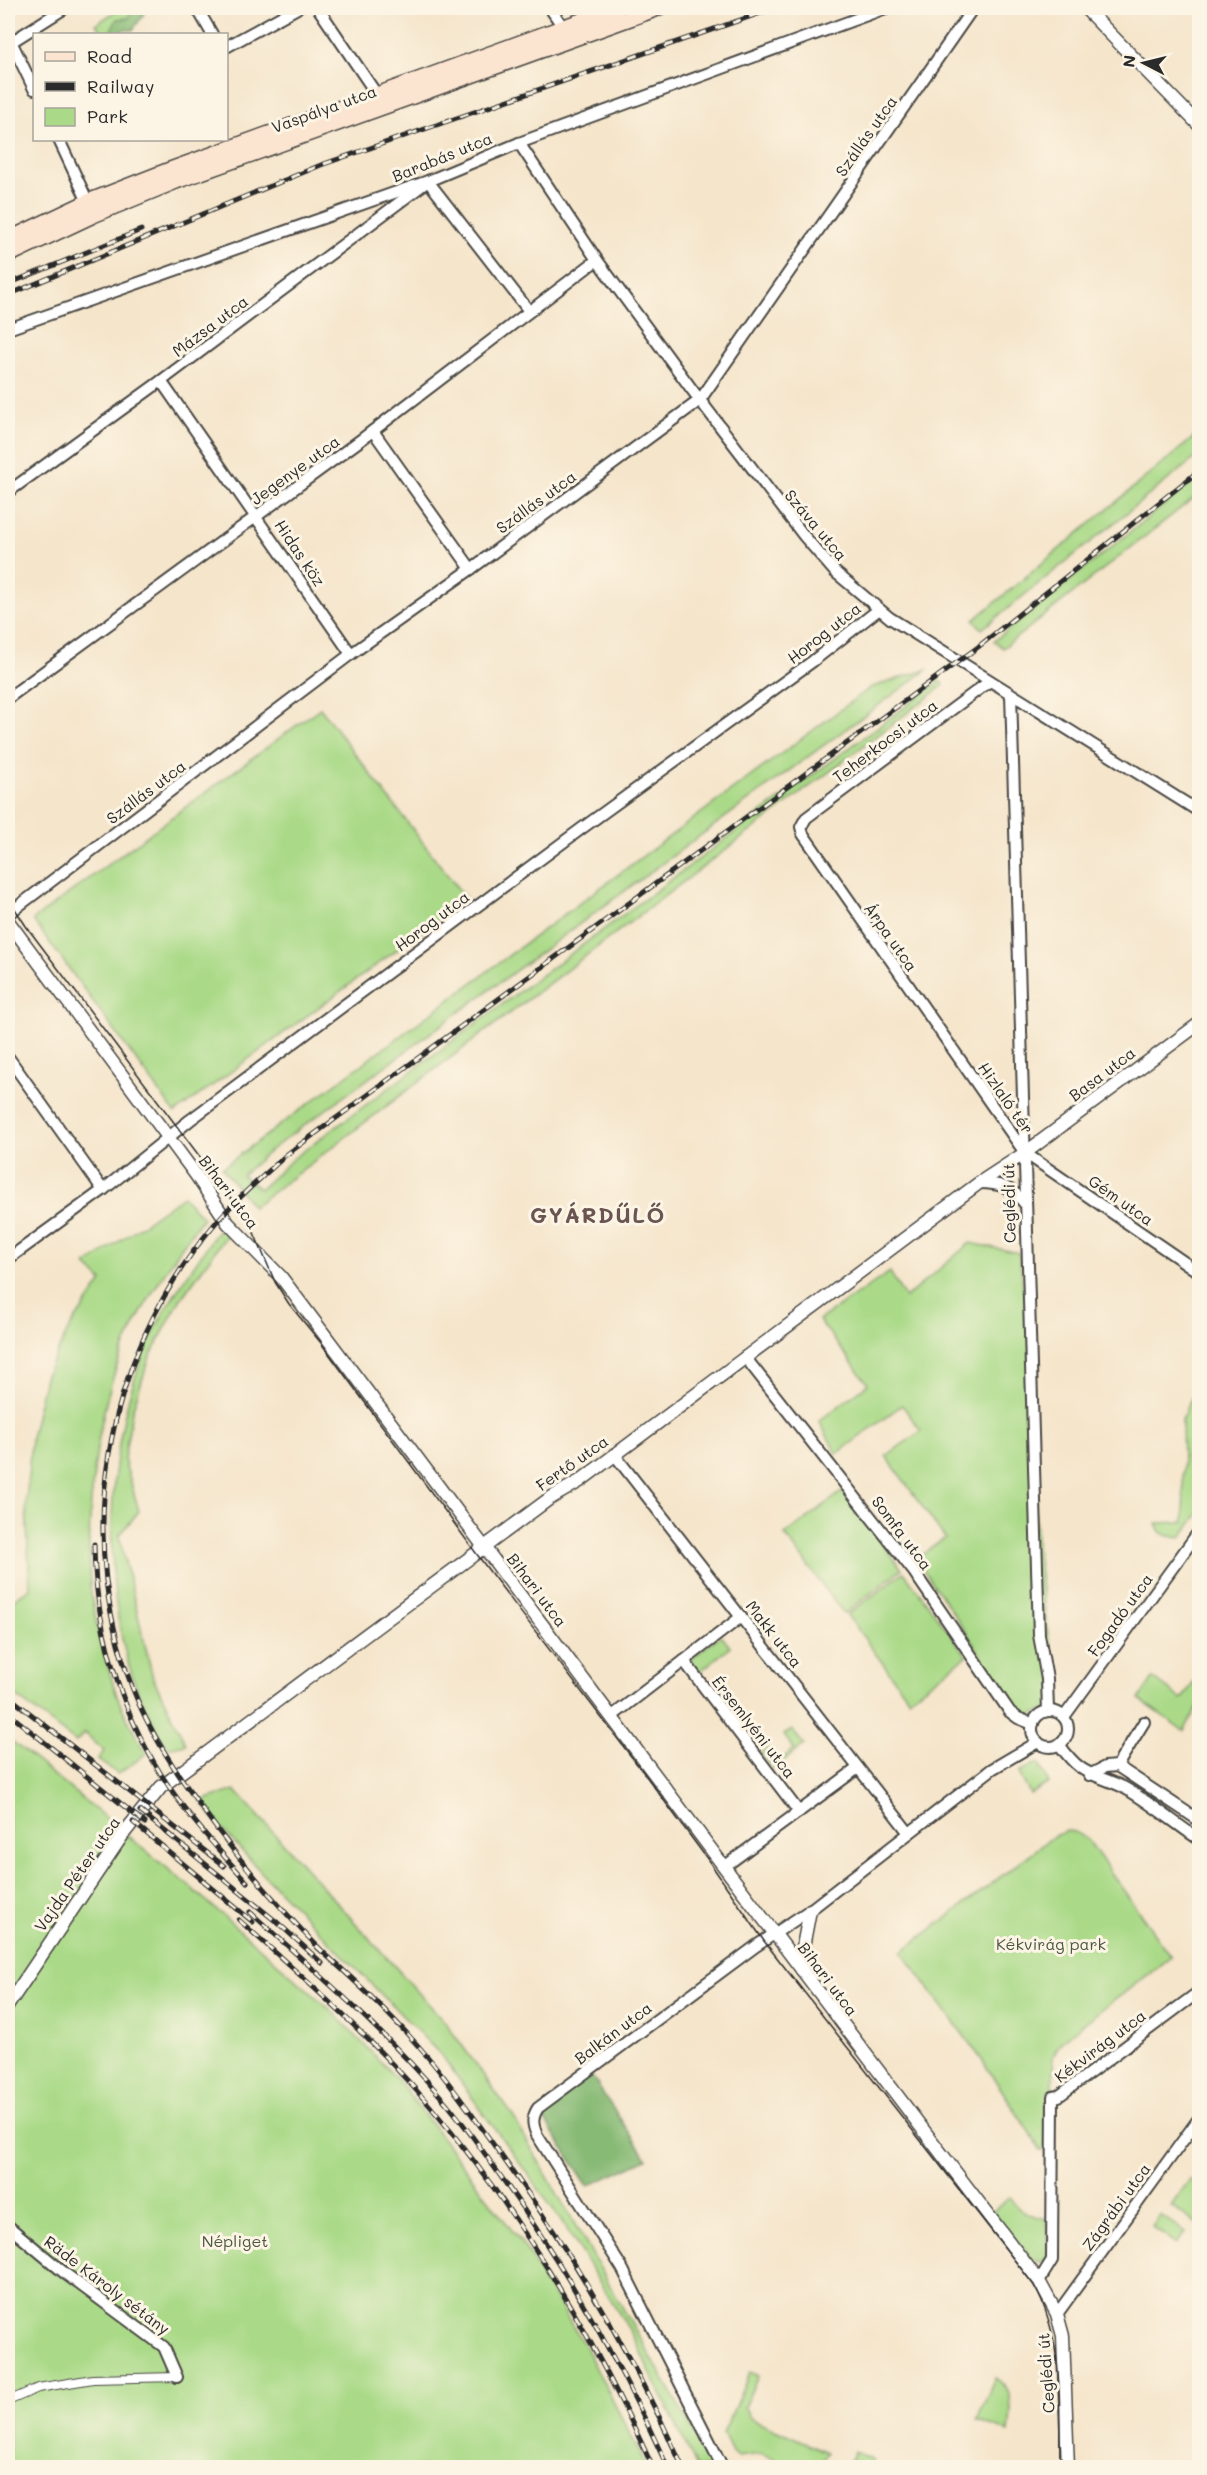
<svg xmlns="http://www.w3.org/2000/svg" width="1207" height="2475" font-family="Mali,sans-serif">
  <rect width="100%" height="100%" fill="#fcf5e5"/>
  <filter id="ink" filterUnits="userSpaceOnUse"><feTurbulence type="fractalNoise" baseFrequency=".0167" numOctaves="2"/><feDisplacementMap in="SourceGraphic" scale="12" xChannelSelector="R" yChannelSelector="G"/><feConvolveMatrix kernelMatrix="1 2 1 2 8 2 1 2 1" color-interpolation-filters="sRGB"/></filter>
  <filter id="wash" filterUnits="userSpaceOnUse"><feTurbulence type="fractalNoise" baseFrequency=".008" numOctaves="4" result="noise"/><feDisplacementMap in="SourceGraphic" scale="24" xChannelSelector="R" yChannelSelector="G"/><feGaussianBlur stdDeviation="1.35" result="paint"/><feColorMatrix in="noise" values="0 0 0 0 0 0 0 0 0 0 0 0 0 0 0 0 0 1.4 0 .05"/><feComposite in="paint" operator="in"/></filter>
  <g filter="url(#wash)">
    <rect width="100%" height="100%" fill="#f5e5cb"/>
    <!-- green -->
    <g fill="#aada88" stroke="#6a825a" stroke-width="1.5">
      <path d="M121,8h10l6,9 -26,17h-8l-7,-10z"/>
      <path d="M1199,433v22l-217,174 -8,-9z"/>
      <path d="M1199,477v17l-196,154 -9,-7z"/>
      <path d="M928,669l-656,480 -30,26 18,14 34,-31 646,-477 4,4 -691,522 -31,-39 648,-480z"/>
      <path d="M320,708l146,191 -291,214 -142,-193z"/>
      <path d="M183,1196l20,22c-31,41 -60,85 -80,132 -27,64 -37,163 -33,232 3,37 15,76 26,111 7,21 20,41 30,61l-28,20 -20,-14 6,-9 -19,-18 -9,9 -68,-52v-87l22,-15 -4,-83 5,-67 14,-61 24,-48 33,-48 -16,-16z"/>
      <path d="M221,1226l8,6 -49,68 -31,59 -17,52 -8,48 15,52 -20,25 34,142 33,66 -19,4c-10,-18 -21,-37 -29,-56 -38,-97 -33,-238 4,-334 17,-47 52,-91 79,-132z"/>
      <path d="M970,1243l49,10 11,91 6,202 22,161 -40,11 -8,-6 -35,-67 -59,-86 29,-21 -59,-82 35,-25 -19,-26 -65,49 -18,-33 49,-37 -49,-64 71,-48 15,26z"/>
      <path d="M1199,1386v127l-18,25c-11,-1 -22,-3 -25,-15l28,-1 -2,-103 6,-15z"/>
      <path d="M843,1491l59,78 -58,45 -59,-79z"/>
      <path d="M904,1572l63,84 -58,43 -62,-84z"/>
      <path d="M721,1635l9,12 -31,25 -9,-12z"/>
      <path d="M1153,1678l29,21 15,-21 2,1v25l-15,27 -45,-32z"/>
      <path d="M792,1730l12,15 -31,24 -12,-16 6,-5 11,14 16,-13 -10,-14z"/>
      <path d="M8,1738l186,152 139,122 65,68 125,165 60,98 64,124h-639z"/>
      <path d="M1038,1762l11,21 -19,11 -11,-21z"/>
      <path d="M235,1790l210,232 66,91 203,354h-17l-67,-136 -69,-111 -119,-164 -180,-183 -42,-46 -19,-26z"/>
      <path d="M1067,1831l8,1 13,8 83,117 -102,78 -12,13 -4,10 1,92h-13l-59,-90 -80,-108 152,-116z"/>
      <path d="M1190,2179l9,7v39l-28,-19z"/>
      <path d="M1010,2197c6,15 23,19 37,22l1,39 -7,4 -8,-2 -41,-48z"/>
      <path d="M1160,2215l25,17 -9,12 -24,-17z"/>
      <path d="M750,2372l8,4 -14,31 6,11 77,34 -8,15h-20l-37,-13 -25,3 -5,-5 -9,-18z"/>
      <path d="M995,2378c21,12 16,33 14,54l-32,-12z"/>
      <path d="M854,2452l18,7 1,8h-26z"/>
    </g>
    <!-- forest -->
    <g fill="#87ba74" stroke="#597250" stroke-width="1.5">
      <path d="M136,8l9,2c-2,9 -8,12 -12,20h-9l-6,4h-4l-3,-4 6,-11 12,-1 1,-7z"/>
      <path d="M590,2074l57,85 -59,27 -44,-67 3,-15z"/>
    </g>
  </g>
  <g filter="url(#ink)">
    <g fill="none" stroke-linecap="round" stroke-linejoin="round">
      <defs>
        <path id="pedestrian" d="M8,2401l30,-13 55,-9 84,-2"/>
        <g id="minor">
          <path d="M197,8l15,26"/>
          <path d="M318,8l59,87"/>
          <path d="M550,8l13,19"/>
          <path d="M8,35l26,54"/>
          <path d="M8,44l57,-36"/>
          <path d="M226,47l71,-39"/>
          <path d="M59,140l29,62"/>
          <path d="M519,143l78,117 96,131 111,145 31,36 55,46 310,194"/>
          <path d="M8,329l420,-148 91,-38 367,-135"/>
          <path d="M161,381l190,273"/>
          <path d="M373,431l98,138"/>
          <path d="M8,492l153,-111 267,-200 101,130"/>
          <path d="M990,681l-184,137 -5,9 2,7 222,319 175,120"/>
          <path d="M1011,694l28,941 8,44 1,32"/>
          <path d="M8,698l354,-259 235,-179"/>
          <path d="M8,914l343,-260 120,-85 229,-169 273,-392"/>
          <path d="M8,1057l95,133"/>
          <path d="M979,1183c21,0 33,4 46,21"/>
          <path d="M8,1259l95,-69 87,-70 391,-291 232,-168 65,-51"/>
          <path d="M745,1357l169,215 96,140 8,6 15,6"/>
          <path d="M614,1454l295,379"/>
          <path d="M684,1661l115,151"/>
          <circle cx="1050" cy="1729" r="18"/>
          <path d="M611,1717l130,-100"/>
          <path d="M1064,1717l136,-187"/>
          <path d="M1059,1744c23,33 32,28 64,43 24,13 53,37 77,53"/>
          <path d="M1117,1766l27,-44"/>
          <path d="M1089,1775l16,-8 12,-1 83,55"/>
          <path d="M724,1867l134,-99"/>
          <path d="M8,2226l59,49 97,72 13,30"/>
          <path d="M1039,2281l13,-21 1,-163 6,-1 141,-105"/>
          <path d="M1057,2314l143,-197"/>
          <path d="M723,2468l-101,-200 -85,-133c-5,-11 -5,-18 1,-27l218,-162 54,-36 182,-141 46,-27"/>
        </g>
        <g id="tertiary">
          <path d="M1085,8l115,118"/>
          <path d="M8,921l188,254 32,48 53,54c253,335 502,672 758,1004l18,33 6,22 5,132"/>
          <path d="M802,1970l-1,-13 9,-47"/>
          <path d="M8,2005l116,-172 37,-46 388,-288 31,-18 399,-298 46,-30 175,-130"/>
        </g>
        <g id="secondary">
          <path d="M8,240l80,-38 82,-32 447,-162"/>
          <path d="M8,255l85,-40 83,-34 482,-173"/>
        </g>
      </defs>
      <!-- pedestrian casing -->
      <use href="#pedestrian" stroke="#494743" stroke-width="10"/>
      <!-- minor casing -->
      <use href="#minor" stroke="#494743" stroke-width="14"/>
      <!-- tertiary casing -->
      <use href="#tertiary" stroke="#494743" stroke-width="15"/>
      <!-- secondary casing -->
      <use href="#secondary" stroke="#494743" stroke-width="18"/>
      <!-- pedestrian -->
      <use href="#pedestrian" stroke="#fff" stroke-width="8"/>
      <!-- minor -->
      <use href="#minor" stroke="#fff" stroke-width="10"/>
      <!-- tertiary -->
      <use href="#tertiary" stroke="#fff" stroke-width="12"/>
      <!-- secondary -->
      <use href="#secondary" stroke="#fce5d0" stroke-width="15"/>
      <!-- tram -->
      <path stroke="#2b2b2b" stroke-width="1.5" d="M8,898l18,28 217,288 9,14 23,54 14,22 32,39 169,229 153,200 65,88 56,81 270,344c31,57 25,120 26,183"/>
      <defs>
        <g id="rail">
          <path d="M8,284l133,-54"/>
          <path d="M8,295l313,-130 454,-157"/>
          <path d="M94,1544c1,93 32,186 88,261 20,27 43,52 65,77"/>
          <path d="M8,1696l216,170"/>
          <path d="M8,1713l137,110"/>
          <path d="M140,1811l138,112 44,40"/>
          <path d="M133,1822l120,100"/>
          <path d="M250,1912c66,60 134,118 192,186 23,26 42,55 62,83 64,91 118,185 164,287"/>
          <path d="M239,1920c66,59 133,118 191,186 91,108 165,233 223,362"/>
          <path d="M316,1946c41,36 81,74 116,116 27,33 51,68 76,103 70,97 126,193 175,303"/>
          <path d="M323,1952c-39,-39 -73,-79 -106,-123 -29,-40 -58,-80 -78,-125 -69,-160 -36,-346 74,-478 21,-26 49,-48 73,-71l692,-508 222,-177"/>
        </g>
      </defs>
      <!-- rail casing -->
      <use href="#rail" stroke="#2b2b2b" stroke-width="5"/>
      <!-- rail -->
      <use href="#rail" stroke="#fcf5e5" stroke-width="3" stroke-dasharray="9" stroke-linecap="butt"/>
    </g>
  </g>
  <g text-anchor="middle" stroke-width="6" stroke-linejoin="round" paint-order="stroke">
    <!-- street labels -->
    <g font-size="16" fill="#2b2b2b" stroke="#fcf5e5">
      <text transform="translate(324 109) rotate(-20)" y="6">Vaspálya utca</text>
      <text transform="translate(866 136) rotate(-55)" y="6">Szállás utca</text>
      <text transform="translate(442 157) rotate(-22)" y="6">Barabás utca</text>
      <text transform="translate(210 326) rotate(-37)" y="6">Mázsa utca</text>
      <text transform="translate(295 470) rotate(-36)" y="6">Jegenye utca</text>
      <text transform="translate(536 502) rotate(-36)" y="6">Szállás utca</text>
      <text transform="translate(816 525) rotate(50)" y="6">Száva utca</text>
      <text transform="translate(300 553) rotate(56)" y="6">Hidas köz</text>
      <text transform="translate(824 633) rotate(-38)" y="6">Horog utca</text>
      <text transform="translate(885 741) rotate(-37)" y="6">Teherkocsi utca</text>
      <text transform="translate(146 792) rotate(-37)" y="6">Szállás utca</text>
      <text transform="translate(432 921) rotate(-37)" y="6">Horog utca</text>
      <text transform="translate(891 937) rotate(55)" y="6">Árpa utca</text>
      <text transform="translate(1102 1074) rotate(-37)" y="6">Basa utca</text>
      <text transform="translate(1006 1098) rotate(55)" y="6">Hizlaló tér</text>
      <text transform="translate(229 1192) rotate(53)" y="6">Bihari utca</text>
      <text transform="translate(1121 1200) rotate(35)" y="6">Gém utca</text>
      <text transform="translate(1009 1203) rotate(-91)" y="6">Ceglédi út</text>
      <text transform="translate(572 1463) rotate(-35)" y="6">Fertő utca</text>
      <text transform="translate(902 1533) rotate(53)" y="6">Somfa utca</text>
      <text transform="translate(537 1590) rotate(53)" y="6">Bihari utca</text>
      <text transform="translate(1120 1615) rotate(-54)" y="6">Fogadó utca</text>
      <text transform="translate(774 1634) rotate(52)" y="6">Makk utca</text>
      <text transform="translate(754 1727) rotate(52)" y="6">Érsemlyéni utca</text>
      <text transform="translate(77 1874) rotate(-55)" y="6">Vajda Péter utca</text>
      <text transform="translate(828 1979) rotate(53)" y="6">Bihari utca</text>
      <text transform="translate(613 2033) rotate(-37)" y="6">Balkán utca</text>
      <text transform="translate(1100 2046) rotate(-37)" y="6">Kékvirág utca</text>
      <text transform="translate(1116 2207) rotate(-54)" y="6">Zágrábi utca</text>
      <text transform="translate(107 2285) rotate(37)" y="6">Räde Károly sétány</text>
      <text transform="translate(1046 2373) rotate(-94)" y="6">Ceglédi út</text>
    </g>
    <!-- park labels -->
    <g font-size="16" fill="#4b5742" stroke="#fcf5e5">
      <text x="1051" y="1950">Kékvirág park</text>
      <text x="235" y="2247">Népliget</text>
    </g>
    <!-- district labels -->
    <g font-size="22" font-weight="bold" letter-spacing="1.5" fill="#6a5553" stroke="#fcf5e5">
      <text x="598" y="1223">GYÁRDŰLŐ</text>
    </g>
  </g>
  <!-- margin -->
  <rect width="1207" height="2475" fill="none" stroke="#fcf5e5" stroke-width="30"/>
  <!-- legend -->
  <rect x="33" y="33" width="195" height="108" fill="#fcf5e5" stroke="#a8a49b" stroke-width="1.5"/>
  <rect x="45" y="52" width="30" height="9" fill="#fce5d0" stroke="#a8a49b" stroke-width="1.5"/>
  <text x="87" y="63" font-size="18" fill="#2b2b2b">Road</text>
  <rect x="45" y="82" width="30" height="9" fill="#2b2b2b" stroke="#a8a49b" stroke-width="1.5"/>
  <text x="87" y="93" font-size="18" fill="#2b2b2b">Railway</text>
  <rect x="45" y="108" width="30" height="18" fill="#aada88" stroke="#a8a49b" stroke-width="1.5"/>
  <text x="87" y="123" font-size="18" fill="#2b2b2b">Park</text>
  <!-- north arrow -->
  <g transform="translate(1144 63) rotate(277)" stroke="#fcf5e5" stroke-width="4.5" paint-order="stroke">
  <path d="M0-4.5L10 22L0 15L-10 22Z" fill="#2b2b2b"/>
  <text y="-9" font-size="16" font-weight="bold" text-anchor="middle" fill="#2b2b2b">N</text>
  </g>
</svg>
